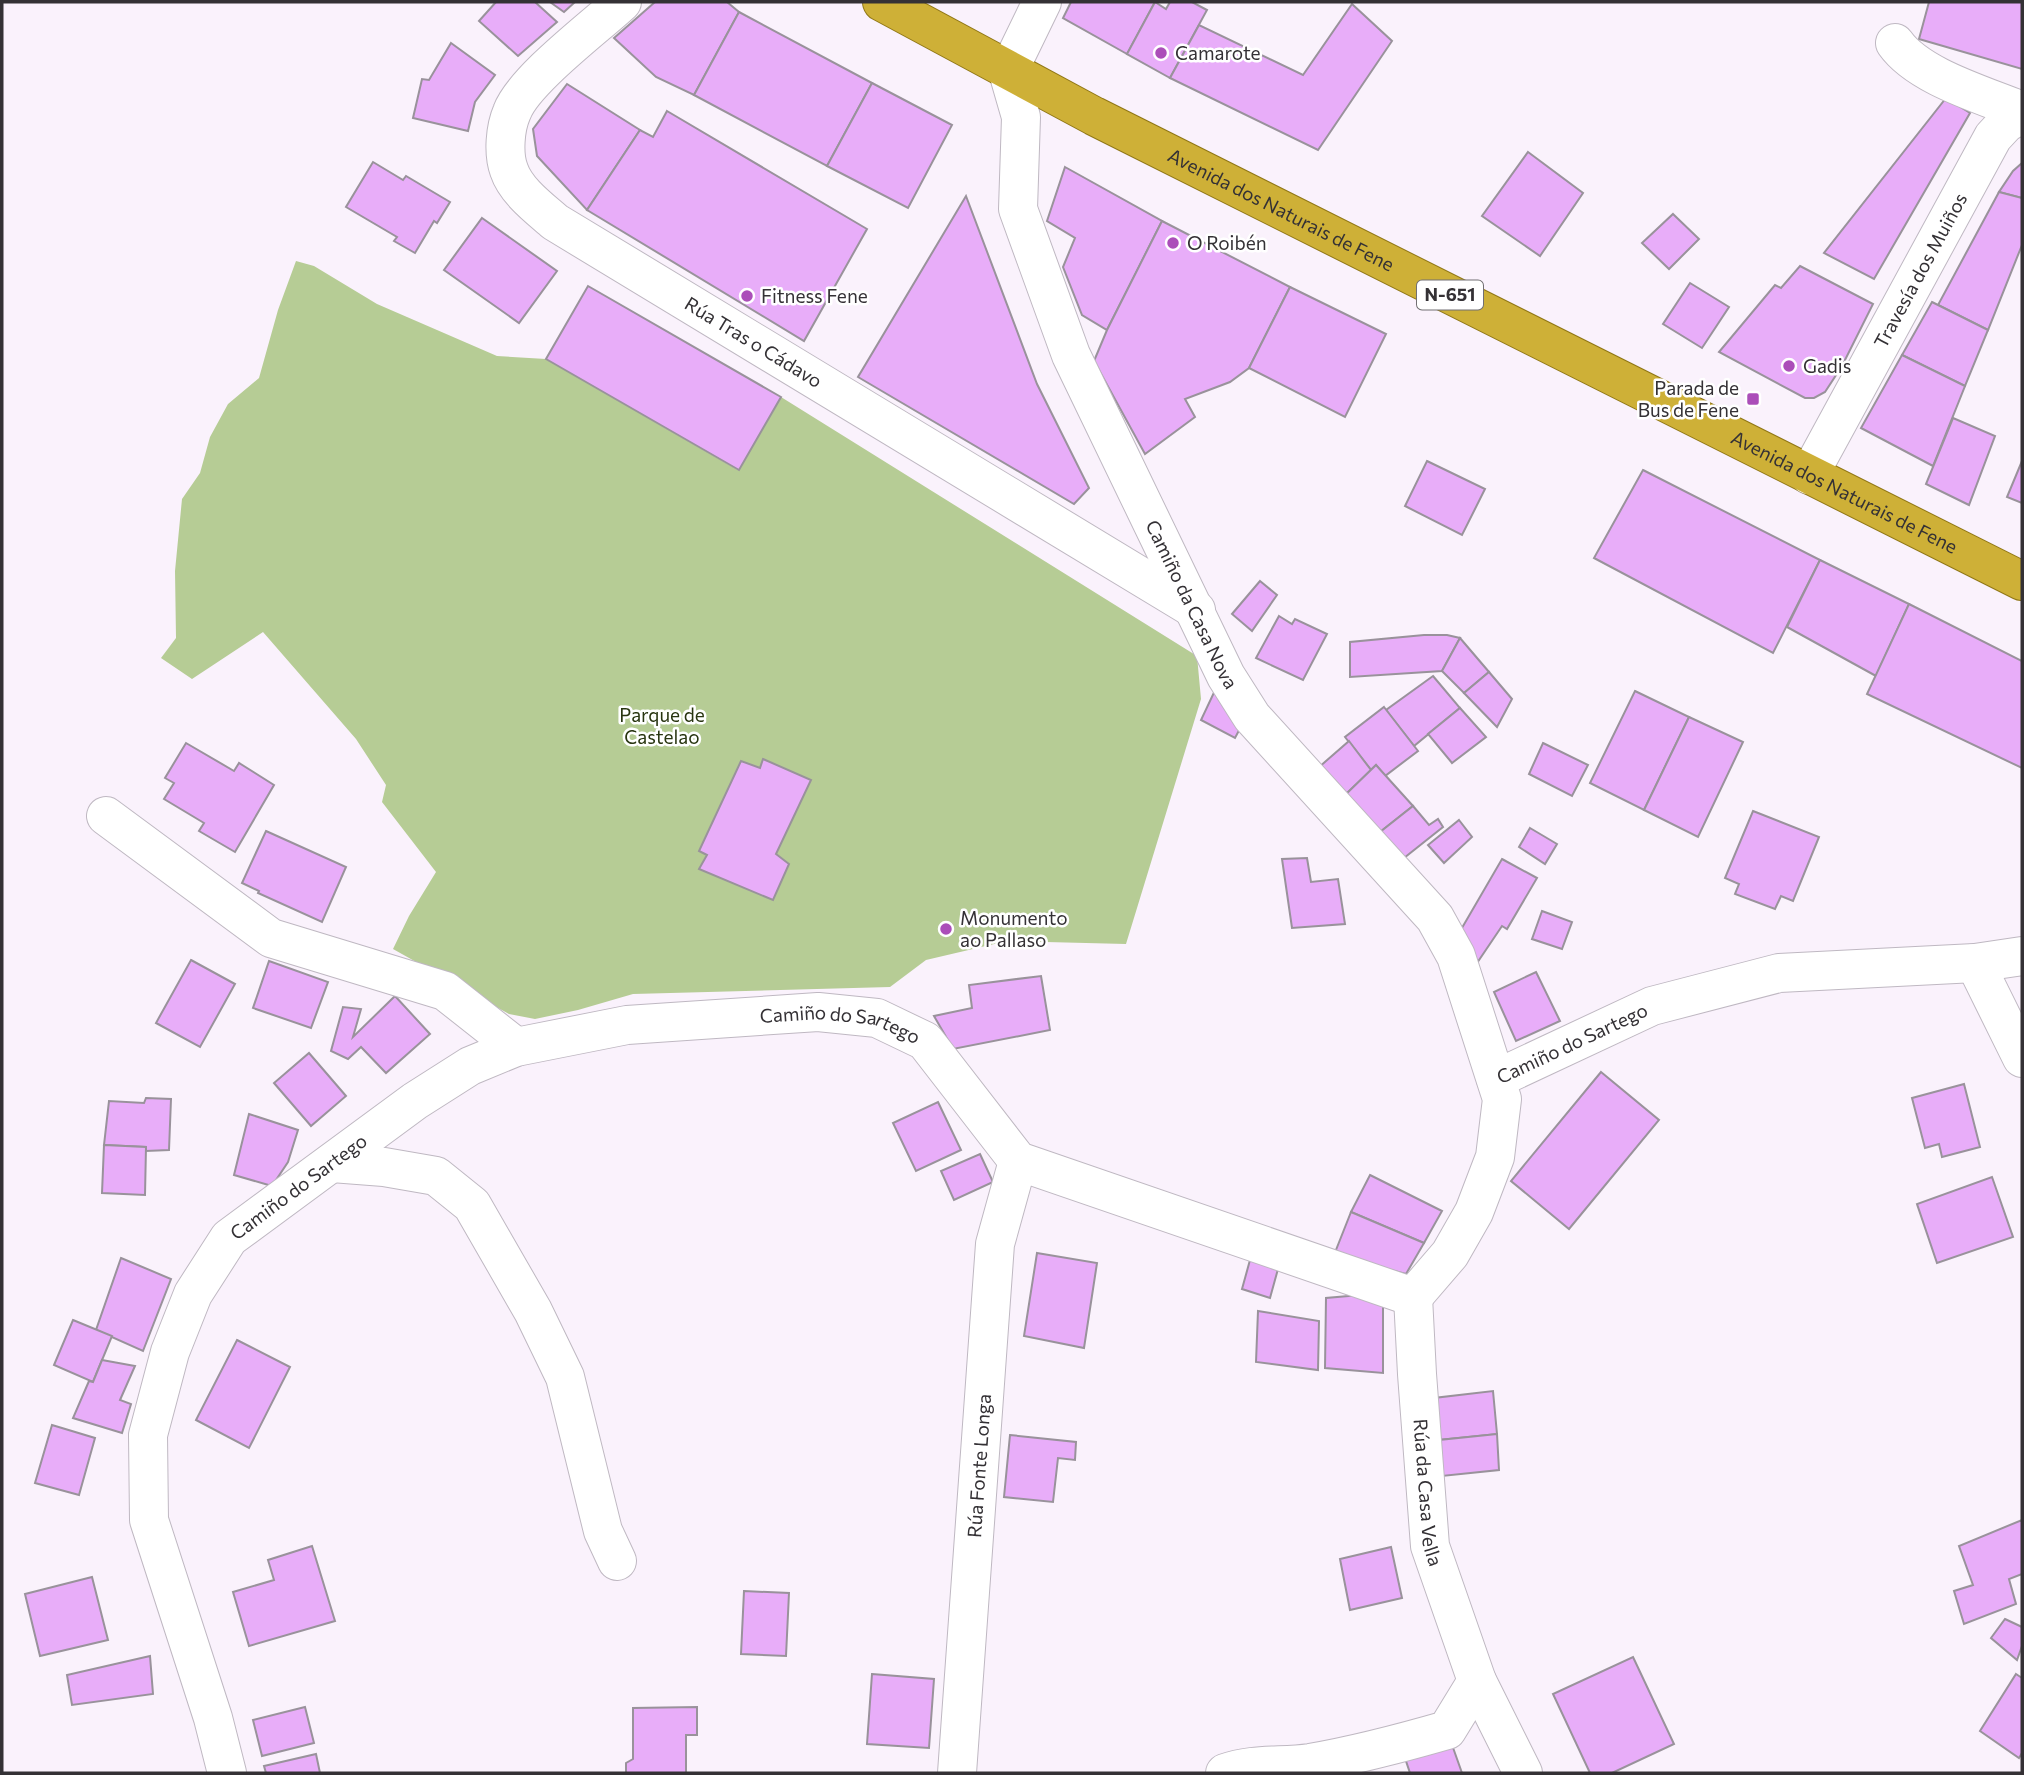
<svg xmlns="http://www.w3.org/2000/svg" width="2024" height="1775" font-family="Commissioner,sans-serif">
  <rect width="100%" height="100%" fill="#faf2fc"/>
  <!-- green -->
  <path fill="#b6cc95" d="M296,261l18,5 63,38 120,52 49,3 192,111 43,-73 416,259 4,43 -75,245 -119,-3 -81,19 -36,27 -257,7 -55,16 -43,9 -26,-5 -116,-65 16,-33 27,-44 -54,-70 4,-17 -30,-46 -93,-107 -71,47 -31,-21 15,-20 -1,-67 7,-72 18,-26 10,-36 18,-33 31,-26 19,-68z"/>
  <!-- building -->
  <g fill="#e8adf9" stroke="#99929b" stroke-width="2">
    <path d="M496,2h39l22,20 -39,34 -39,-35z"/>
    <path d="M550,2h25l-11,10z"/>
    <path d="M655,2h72l12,10 -45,83 -38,-18 -42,-39z"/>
    <path d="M1071,2h84l-28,52 -64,-36z"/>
    <path d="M1155,2l11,7 4,-7h22l15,8 -37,68 -43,-24z"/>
    <path d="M1929,2h93v67l-103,-30z"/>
    <path d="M1352,4l40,37 -74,109 -148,-72 29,-53 104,50z"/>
    <path d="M739,12l133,71 -45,83 -133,-71z"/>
    <path d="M451,43l44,32 -20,27 -7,29 -55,-13 9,-39 7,1z"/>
    <path d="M872,83l80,42 -44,83 -81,-42z"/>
    <path d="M567,84l73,46 -53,80 -50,-54 -4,-27z"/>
    <path d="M1946,98l24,15 -96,166 -50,-26z"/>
    <path d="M667,111l200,118 -63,112 -217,-131 53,-80 13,7z"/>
    <path d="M1528,152l55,41 -43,63 -58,-40z"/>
    <path d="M373,162l30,18 3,-4 44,26 -13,21 -3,-2 -19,32 -21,-12 3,-4 -51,-30z"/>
    <path d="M2022,163v35l-23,-6 14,-21z"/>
    <path d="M1065,167l97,54 -55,109 -25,-15 -19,-48 12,-29 -28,-17z"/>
    <path d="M1999,192l23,6v47l-34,85 -50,-25z"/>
    <path d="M966,196l71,188 52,104 -15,16 -216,-127z"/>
    <path d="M1673,214l26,25 -30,30 -27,-26z"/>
    <path d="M482,218l75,53 -38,52 -75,-53z"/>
    <path d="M1162,221l128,66 -41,81 -19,14 -45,17 10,18 -50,37 -51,-93 13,-31z"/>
    <path d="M1800,266l73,38 -31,62 -17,26 -11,6h-9l-86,-46 56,-67 6,3z"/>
    <path d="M1690,283l39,24 -27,41 -39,-24z"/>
    <path d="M588,286l193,111 -42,73 -193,-111z"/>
    <path d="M1290,287l96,47 -41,83 -96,-49z"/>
    <path d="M1932,302l56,28 -23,56 -63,-31z"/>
    <path d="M1902,355l63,31 -32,80 -72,-38z"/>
    <path d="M1953,418l42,18 -26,69 -43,-21z"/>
    <path d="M1427,461l58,28 -23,46 -57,-29z"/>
    <path d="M2022,461v42l-15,-6z"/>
    <path d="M1643,470l177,90 -47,93 -179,-95z"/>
    <path d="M1820,560l89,44 -33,72 -89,-49z"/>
    <path d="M1260,581l17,14 -25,36 -20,-17z"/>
    <path d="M1909,604l113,57v107l-155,-74z"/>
    <path d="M1279,616l13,8 3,-5 32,15 -24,46 -47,-22z"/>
    <path d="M1424,635h23l13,3 -18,33 -92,6v-35z"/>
    <path d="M1460,638l29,34 -25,21 -22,-22z"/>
    <path d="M1489,672l23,27 -15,28 -33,-34z"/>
    <path d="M1433,676l27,32 -46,38 -28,-36z"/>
    <path d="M1218,684l26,37 -9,17 -34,-18z"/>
    <path d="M1635,691l54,26 -45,93 -54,-27z"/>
    <path d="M1384,707l34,44 -33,25 -9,-11 -5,5 -26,-33z"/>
    <path d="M1460,708l26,29 -34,26 -24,-29z"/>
    <path d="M1689,717l54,25 -45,95 -54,-27z"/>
    <path d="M1349,741l22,29 -29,28 -24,-30z"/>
    <path d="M186,743l48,28 5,-8 35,22 -39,67 -36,-21 5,-8 -40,-24 10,-16 -9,-5z"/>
    <path d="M1543,743l45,22 -16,31 -43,-22z"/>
    <path d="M763,759l48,21 -35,74 13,10 -16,36 -74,-31 8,-14 -8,-4 42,-90 19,7z"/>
    <path d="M1376,765l37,41 -38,30 -33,-38z"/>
    <path d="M1413,806l16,19 9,-6 5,8 -39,31 -29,-22z"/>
    <path d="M1753,811l66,26 -26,64 -12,-5 -6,13 -40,-15 4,-10 -14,-6z"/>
    <path d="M1459,820l13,17 -28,26 -16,-18z"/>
    <path d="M1530,828l27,16 -12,20 -26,-17z"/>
    <path d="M266,831l80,36 -24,55 -64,-29 1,-2 -17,-8z"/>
    <path d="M1307,858l4,24 27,-3 7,45 -53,4 -10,-69z"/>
    <path d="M1502,859l35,19 -30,51 -5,-3 -27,40 -16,-33z"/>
    <path d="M1542,911l30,11 -10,27 -30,-10z"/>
    <path d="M191,960l44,24 -35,63 -44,-24z"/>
    <path d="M269,961l59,21 -17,46 -58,-20z"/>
    <path d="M1536,972l24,49 -44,20 -22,-49z"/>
    <path d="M1041,976l9,54 -97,19 -19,-33 38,-8 -3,-23z"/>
    <path d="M395,996l35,38 -44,39 -25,-26 -13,12 -17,-8 12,-44 18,2 -8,28z"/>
    <path d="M309,1053l37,43 -35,30 -37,-43z"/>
    <path d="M1601,1072l58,48 -90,109 -58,-48z"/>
    <path d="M1964,1084l16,63 -38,10 -3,-13 -14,4 -13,-50z"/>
    <path d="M146,1098l25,1 -2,51 -23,1v-4l-42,-2 5,-44 35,2z"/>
    <path d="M938,1102l23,48 -45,21 -23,-48z"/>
    <path d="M249,1114l49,16 -10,32 -16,24 -38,-11z"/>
    <path d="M104,1145l42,2 -1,48 -43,-2z"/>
    <path d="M980,1154l13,28 -39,18 -13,-29z"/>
    <path d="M1370,1175l72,36 -18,32 -73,-31z"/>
    <path d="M1992,1177l21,60 -76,26 -20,-59z"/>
    <path d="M1351,1212l73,31 -18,31 -72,-19z"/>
    <path d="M1037,1253l60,10 -13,85 -60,-12z"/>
    <path d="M121,1258l50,21 -28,72 -47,-21z"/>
    <path d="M1250,1260l28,9 -8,29 -28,-9z"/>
    <path d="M1383,1293v80l-58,-5 1,-70z"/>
    <path d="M1258,1311l61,10 -1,49 -62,-8z"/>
    <path d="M73,1320l39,16 -19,46 -39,-17z"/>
    <path d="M237,1340l53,27 -41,81 -53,-28z"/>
    <path d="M102,1360l33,6 -15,34 11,4 -9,29 -49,-15 16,-37 4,1z"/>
    <path d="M1493,1391l4,43 -58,6 -5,-42z"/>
    <path d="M52,1425l43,13 -16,57 -44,-12z"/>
    <path d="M1497,1434l2,36 -57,6 -3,-36z"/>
    <path d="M1010,1435l66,7 -1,18 -17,-2 -5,44 -49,-5z"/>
    <path d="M2022,1520v54l-13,5 7,25 -52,20 -10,-33 19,-6 -14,-39z"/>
    <path d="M312,1546l23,75 -86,25 -16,-54 41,-12 -6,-20z"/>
    <path d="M1391,1547l11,51 -52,12 -10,-51z"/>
    <path d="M92,1577l16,63 -68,16 -15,-62z"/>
    <path d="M744,1591l45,2 -3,63 -45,-2z"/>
    <path d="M2005,1619l17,8v19l-5,14 -26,-22z"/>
    <path d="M150,1656l3,38 -81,11 -5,-30z"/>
    <path d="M1633,1657l41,87 -62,29h-22l-37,-79z"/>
    <path d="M872,1674l62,5 -5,69 -62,-4z"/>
    <path d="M2016,1674l6,4v75l-3,5 -39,-27z"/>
    <path d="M305,1707l9,36 -52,13 -9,-36z"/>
    <path d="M697,1707v28h-11v38h-60v-10l7,-4v-51z"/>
    <path d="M1451,1742l11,31h-52l-5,-15z"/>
    <path d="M316,1754l4,19h-54l-2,-7z"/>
  </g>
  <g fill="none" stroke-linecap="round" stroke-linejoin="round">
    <defs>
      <g id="minor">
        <path id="s1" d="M622,2c-27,25 -98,78 -110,110 -7,16 -9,42 -3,58 7,21 30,38 46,52l641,388"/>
        <path id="s2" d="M1042,2l-34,70 13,45 -3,92 53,146 155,321 26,41 183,201 21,38 46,143 -7,58 -21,55 -24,42 -37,43"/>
        <path d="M1895,43c24,34 89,52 127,68"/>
        <path id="s3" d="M1809,475l184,-338 13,-14 16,-9"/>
        <path d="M106,816l165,122 174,53 71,56"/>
        <path d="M1975,963l47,95"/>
        <path id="s4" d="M1496,1079l156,-73 127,-33 196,-10 47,-7"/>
        <path d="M332,1163l52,4 52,9 36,29 61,106 32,66 38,154 14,30"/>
        <path id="s5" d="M1413,1297l4,77 13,172 47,135 46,92"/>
        <path id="s6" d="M227,1773l-14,-55 -64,-198 -1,-85 22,-83 23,-58 36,-56 186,-137 55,-35 46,-19 111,-22 191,-13 59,6 48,23 93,120 395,136"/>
        <path id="s7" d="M957,1773l38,-529 23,-83"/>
        <path d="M1225,1773c28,-10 56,-6 85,-10 47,-8 92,-20 137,-33l30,-49"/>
      </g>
      <g id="trunk">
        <path id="s8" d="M882,2l212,114 928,465"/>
      </g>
    </defs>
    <!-- minor casing -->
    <use href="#minor" stroke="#bfb8c2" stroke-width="40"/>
    <!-- trunk casing -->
    <use href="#trunk" stroke="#907716" stroke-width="40"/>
    <!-- minor -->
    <use href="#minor" stroke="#fff" stroke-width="38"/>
    <!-- trunk -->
    <use href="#trunk" stroke="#ceb037" stroke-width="38"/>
  </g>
  <!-- markers -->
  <g fill="#ab4eb9" stroke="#fff" stroke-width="2.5">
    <circle cx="1161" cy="53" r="7"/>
    <circle cx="1173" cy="243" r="7"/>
    <circle cx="747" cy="296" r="7"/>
    <circle cx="1789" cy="366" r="7"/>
    <rect x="1746" y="392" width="14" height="14" rx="3.5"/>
    <circle cx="946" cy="929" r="7"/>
  </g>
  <g text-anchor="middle" stroke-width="5" stroke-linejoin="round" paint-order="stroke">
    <!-- shield labels -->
    <rect fill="#fff" stroke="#716f72" stroke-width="2" x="1417" y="280.5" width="66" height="29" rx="5"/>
    <g font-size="18" font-weight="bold" fill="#343135">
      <text x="1450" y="301">N-651</text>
    </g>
    <!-- poi labels -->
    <g font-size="19" fill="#343135" stroke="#fff" text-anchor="start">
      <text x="1175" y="60">Camarote</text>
      <text x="1187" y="250">O Roibén</text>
      <text x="761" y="303">Fitness Fene</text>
      <text x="1803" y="373">Gadis</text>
      <text x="1739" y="395" text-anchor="end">Parada de<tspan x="1739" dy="22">Bus de Fene</tspan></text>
      <text x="960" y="925">Monumento<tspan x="960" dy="22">ao Pallaso</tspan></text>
    </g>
    <!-- street labels -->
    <g font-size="19" fill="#343135" stroke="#fff">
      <text dy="7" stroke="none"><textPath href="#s8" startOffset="450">Avenida dos Naturais de Fene</textPath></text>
      <text dy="7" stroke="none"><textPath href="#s3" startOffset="233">Travesía dos Muiños</textPath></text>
      <text dy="7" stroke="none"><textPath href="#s1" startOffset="518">Rúa Tras o Cádavo</textPath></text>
      <text dy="7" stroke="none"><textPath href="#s8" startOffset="1080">Avenida dos Naturais de Fene</textPath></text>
      <text dy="7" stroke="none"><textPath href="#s2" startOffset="649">Camiño da Casa Nova</textPath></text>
      <text dy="7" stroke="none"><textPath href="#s6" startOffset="1239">Camiño do Sartego</textPath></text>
      <text dy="7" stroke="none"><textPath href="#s4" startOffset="84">Camiño do Sartego</textPath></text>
      <text dy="7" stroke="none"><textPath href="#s6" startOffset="651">Camiño do Sartego</textPath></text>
      <text dy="7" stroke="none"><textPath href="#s7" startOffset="308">Rúa Fonte Longa</textPath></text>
      <text dy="7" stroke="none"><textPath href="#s5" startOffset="196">Rúa da Casa Vella</textPath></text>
    </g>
    <!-- park labels -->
    <g font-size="19" fill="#283510" stroke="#fff">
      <text x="662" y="722">Parque de<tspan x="662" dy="22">Castelao</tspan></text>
    </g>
  </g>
  <!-- border -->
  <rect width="2024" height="1775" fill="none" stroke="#343135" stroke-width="7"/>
</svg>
